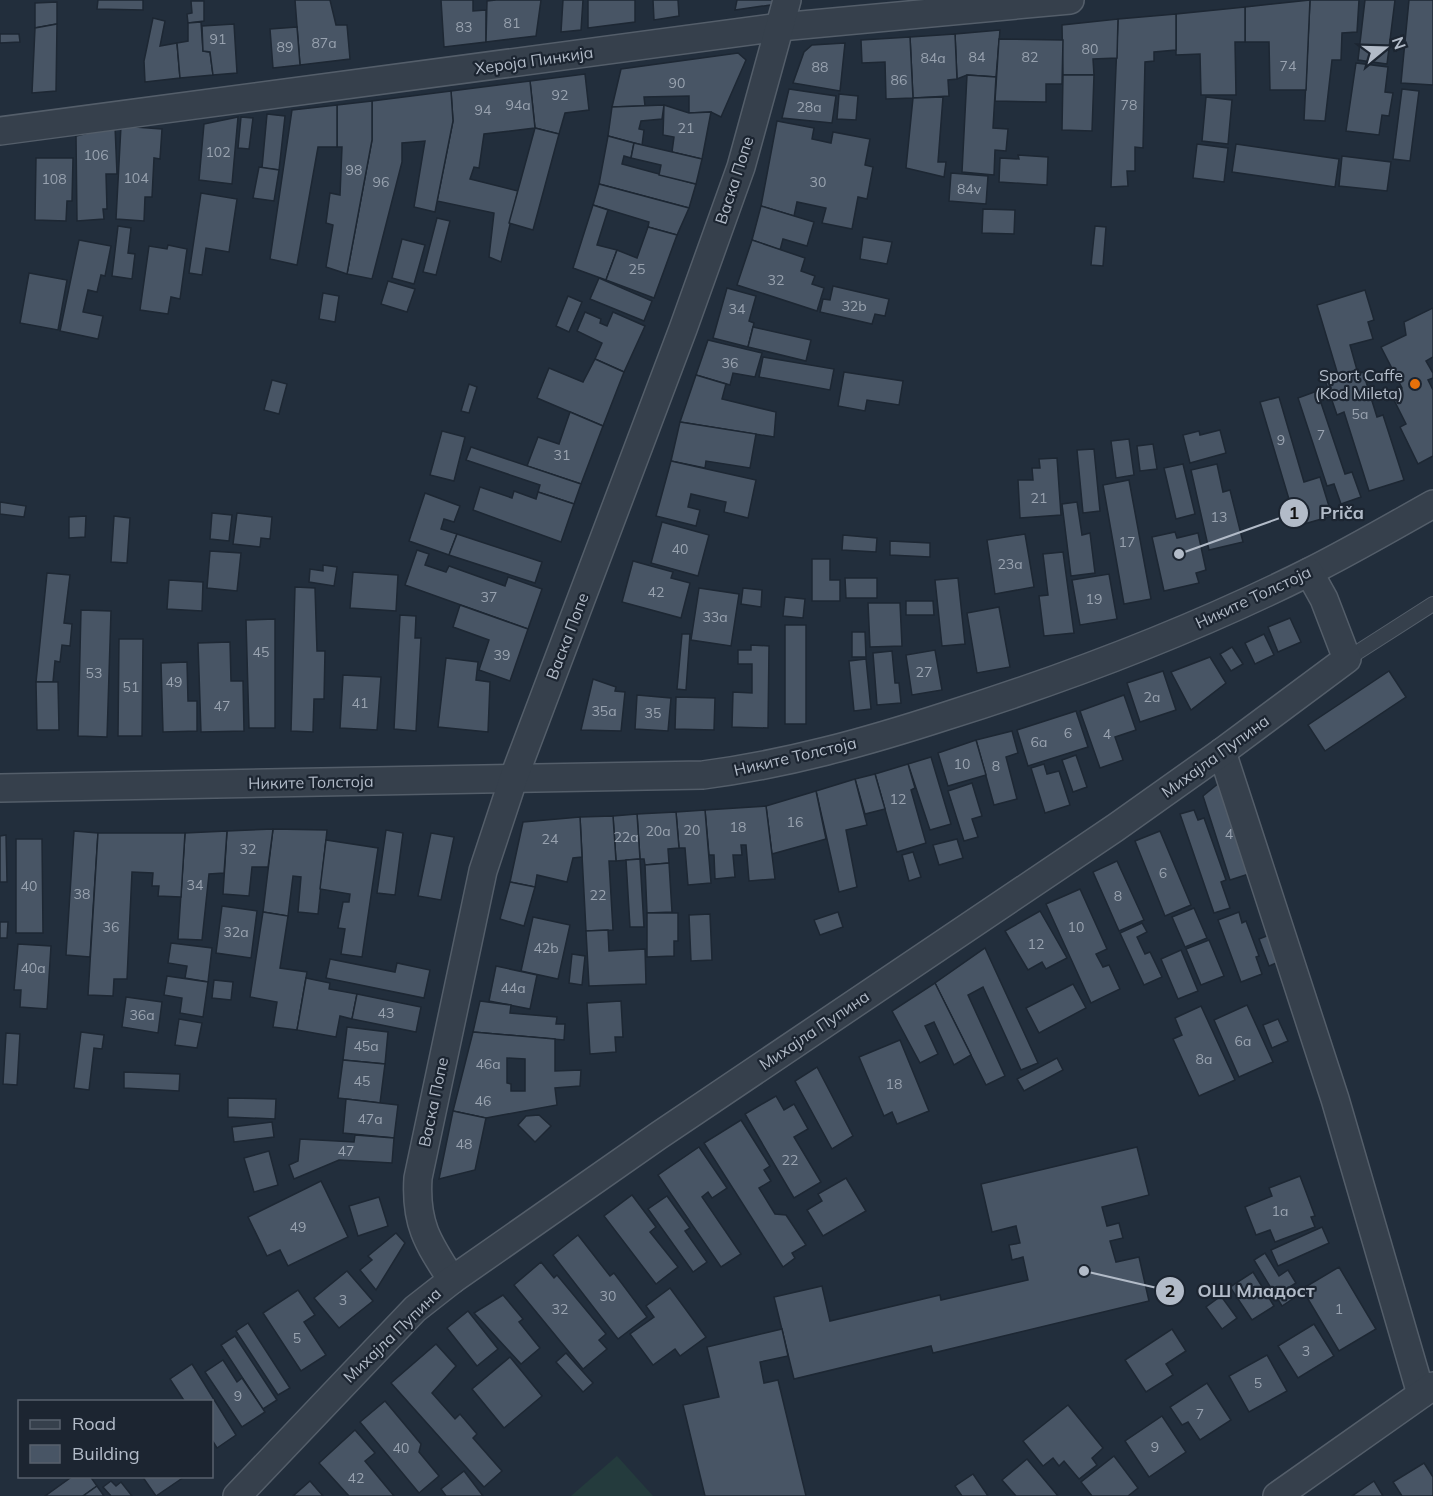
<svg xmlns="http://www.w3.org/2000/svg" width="1433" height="1496" font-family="Mulish,sans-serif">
  <rect width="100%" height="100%" fill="#222e3c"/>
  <!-- green -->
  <path fill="#243b3d" d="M617,1456l36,40h-82z"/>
  <!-- building -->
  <g fill="#485565" stroke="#1d2733" stroke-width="1.5" fill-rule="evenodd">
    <path d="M98,0h45v10l-46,-1z"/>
    <path d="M295,0h35l6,25h11l3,34 -50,6z"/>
    <path d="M441,0h32v11l13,-1v32l-42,5z"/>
    <path d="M496,0h45l-5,36 -50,6 1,-41z"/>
    <path d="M563,0h20l-2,30 -20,2z"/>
    <path d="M588,0h47v22l-47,6z"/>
    <path d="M653,0h25l1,16 -25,4z"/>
    <path d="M737,0h41l-1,4 -42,6z"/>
    <path d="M1310,0h49l-2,32 -15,1 -1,27h-9l-7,61 -21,-1z"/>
    <path d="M1310,0l-4,90h-36l-1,-48h-24v-35z"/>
    <path d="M1365,0h30l-8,64 -29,-4z"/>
    <path d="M1409,0h24v85l-32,-2z"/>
    <path d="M191,1h13v20l-16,2 -1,-9 5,-1z"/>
    <path d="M57,2v22l-22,4v-25z"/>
    <path d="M1245,7v35h-10l1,53h-35l-1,-41 -24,1v-41z"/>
    <path d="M1176,14v36l-22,2v9l-9,1 -2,86 -8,-1v24h-8l1,15 -17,1 7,-168z"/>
    <path d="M153,18l12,3 -5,25 17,-3 3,35 -35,4 -1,-21z"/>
    <path d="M1118,19l-1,39 -24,1 1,16h-31l-1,-50z"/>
    <path d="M201,22l2,29 7,1 3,23 -33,3 -3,-35 11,-2v-18z"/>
    <path d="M57,24l-1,67 -24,2 3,-65z"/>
    <path d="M234,24l3,49 -24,2 -3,-23 -7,-1 -1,-25z"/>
    <path d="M297,27l3,38 -27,3 -3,-39z"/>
    <path d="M1000,30l-4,47 -29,-2 -10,4 -2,-45z"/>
    <path d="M0,34h19l1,8 -20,1z"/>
    <path d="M955,34l2,45 -9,1 1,16 -36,2 -3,-61z"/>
    <path d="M910,37l3,61 -27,1 -1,-37 -23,1 -1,-23z"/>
    <path d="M999,39l64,1 -1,44h-16v18l-51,-1z"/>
    <path d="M845,43l-5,48 -47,-8 11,-31 8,-7z"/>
    <path d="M738,53l8,7 -25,57 -10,-5 -22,1v-17l-45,1 1,9 -33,1 9,-38z"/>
    <path d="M1356,63l32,4 -3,25 8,1 -4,23 -7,-1 -3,20 -33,-4z"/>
    <path d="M585,74l4,36 -24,3 -6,21 -24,-6 -5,-47z"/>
    <path d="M967,75l29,2 -3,51 15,1 -2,22 -11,-1 -1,25 -32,-3z"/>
    <path d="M1063,75h31l-2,56 -30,-1z"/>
    <path d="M530,81l5,47 -51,6 -5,34 -5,-1 -4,12 48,12 -17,71 -12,-5 5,-44 -57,-12 16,-80 -2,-30z"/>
    <path d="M789,89l47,7 -4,27 -50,-5z"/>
    <path d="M1402,89l17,2 -9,70 -17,-2z"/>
    <path d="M451,91l2,30 -18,91 -21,-5 11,-66 -23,2v19l-30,117 -25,-5 25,-134v-39z"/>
    <path d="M839,94l19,2 -2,24 -19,-1z"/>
    <path d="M943,97l-5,65h8l-2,15 -38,-9 7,-70z"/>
    <path d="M1206,97l26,3 -4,44 -26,-3z"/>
    <path d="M372,101v39l-25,134 -21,-7 7,-42 -7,-2 4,-30 10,2 2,-48h-5v-42z"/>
    <path d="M337,105v42h-19l-21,118 -27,-6 22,-149z"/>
    <path d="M664,105l-2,14 -21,2 -2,8 5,1 -2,15 -34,-9 4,-29z"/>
    <path d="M664,105l25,8 22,-1 -9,47 -30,-7 2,-15 -11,-2z"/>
    <path d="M267,114l18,2 -6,54 -17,-2z"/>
    <path d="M238,117l-6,67 -33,-4 5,-56z"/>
    <path d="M241,117l12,1 -4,31 -11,-1z"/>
    <path d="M777,121l37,7 -2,11 19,4 2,-11 37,7 -5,26 8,2 -6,32 -9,-2 -6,32 -30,-6 4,-15 -29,-6 -3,14 -33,-10z"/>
    <path d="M115,126l2,48h-11l1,35h-4l1,10 -27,2 -1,-85z"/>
    <path d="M121,126l41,3 -2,30 -6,-1 -2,39h-7l-1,24 -28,-2z"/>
    <path d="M535,128l24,6 -26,96 -24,-7z"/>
    <path d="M608,136l26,7 -3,15 -7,-2 -2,8 74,20 -7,24 -90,-24z"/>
    <path d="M634,143l68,16 -6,25 -37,-9 2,-10 -30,-7z"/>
    <path d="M1197,144l31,4 -4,34 -31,-4z"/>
    <path d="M1236,144l103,15 -4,28 -103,-15z"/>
    <path d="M1018,155l30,2 -1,28 -48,-3 1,-24 19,1z"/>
    <path d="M1342,156l49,6 -4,29 -48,-5z"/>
    <path d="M36,158h37l-1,43h-5l-1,20 -31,-1z"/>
    <path d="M259,167l20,3 -5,31 -21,-3z"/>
    <path d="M951,173l37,3 -2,28 -37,-3z"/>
    <path d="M599,184l90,24 -12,27 -29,-8 1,-5 -56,-17z"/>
    <path d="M201,193l36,6 -8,53 -23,-4 -4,27 -13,-2z"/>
    <path d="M593,205l15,5 -11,35 20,5 -11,30 -33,-12z"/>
    <path d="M761,206l53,16 -7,24 -24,-7 -3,11 -28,-10z"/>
    <path d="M983,209l32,1 -1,24 -32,-1z"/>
    <path d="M437,218l13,3 -14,54 -13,-3z"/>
    <path d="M118,226l13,2 -3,25 7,1 -3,25 -20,-3z"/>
    <path d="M1095,226l11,1 -3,39 -12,-1z"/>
    <path d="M648,227l29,8 -23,63 -48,-18 11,-30 20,8z"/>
    <path d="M863,237l29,5 -5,22 -27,-5z"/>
    <path d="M402,239l23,6 -11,39 -22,-6z"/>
    <path d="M79,240l32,6 -6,30 -4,-1 -4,17 -9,-2 -5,22 20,4 -5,23 -38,-8z"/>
    <path d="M752,240l53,18 -4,13 14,5 -3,8 12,4 -7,23 -80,-26z"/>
    <path d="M168,245l19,4 -7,50 -9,-2 -3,17 -28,-4 9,-64 18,3z"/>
    <path d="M29,273l38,7 -9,50 -38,-7z"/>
    <path d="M599,278l53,23 -8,20 -54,-22z"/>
    <path d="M388,281l27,8 -8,23 -26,-8z"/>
    <path d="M833,286l56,13 -4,17 -10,-2 -3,10 -52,-12 3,-13 7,1z"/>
    <path d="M727,288l29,8 -7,25 5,2 -6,24 -35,-9z"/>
    <path d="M1365,290l9,30 -6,2 5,17 -23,6 7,25 -19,5 -21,-70z"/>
    <path d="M323,293l16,3 -4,26 -16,-3z"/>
    <path d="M568,296l14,6 -13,30 -13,-6z"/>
    <path d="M1433,308v49l-7,4 7,12v5l-5,2 5,10v66l-15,8 -18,-37 6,-3 -15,-30 11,-6 -21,-41 25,-12 -2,-13z"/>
    <path d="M585,312l16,7 -1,4 7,3 6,-14 32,14 -21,46 -29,-13 7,-16 -25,-12z"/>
    <path d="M753,327l58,13 -5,21 -58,-14z"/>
    <path d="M708,340l54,13 -7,24 -22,-4 -3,12 -34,-10z"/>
    <path d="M763,357l71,12 -4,21 -71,-13z"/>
    <path d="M595,359l29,13 -21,54 -66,-28 12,-30 34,14z"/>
    <path d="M844,372l59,9 -4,24 -32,-5 -2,11 -27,-5z"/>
    <path d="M1363,372l14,45 6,-2 21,65 -35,11 -25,-79 -7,3 -11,-32z"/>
    <path d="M696,375l30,9 -4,15 54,13 -2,25 -94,-15z"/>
    <path d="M272,380l15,4 -8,30 -15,-4z"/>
    <path d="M469,384l8,3 -8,26 -8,-2z"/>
    <path d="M1317,391l28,83 7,-2 9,25 -20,7 -7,-20 -7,2 -29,-88z"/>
    <path d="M1279,397l25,85 16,-5 12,39 -35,10 -37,-124z"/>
    <path d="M570,412l33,14 -22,58 -54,-18 11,-29 21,7z"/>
    <path d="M680,422l76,12 -6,34 -44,-7 -1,7 -34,-7z"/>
    <path d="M1220,430l6,23 -36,10 -7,-28 16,-4 1,4z"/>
    <path d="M442,431l23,6 -11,44 -24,-6z"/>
    <path d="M1129,439l5,36 -18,3 -5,-37z"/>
    <path d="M1153,444l4,25 -17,2 -3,-25z"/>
    <path d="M471,447l110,37 -7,20 -36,-12 2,-7 -74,-25z"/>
    <path d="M1094,449l6,62 -17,2 -6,-63z"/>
    <path d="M1057,458l4,57 -41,3 -2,-38h15l-1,-12h8l-1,-9z"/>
    <path d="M671,461l85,19 -8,38 -24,-6 2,-10 -35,-8 -3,13 12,3 -4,16 -40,-10z"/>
    <path d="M1183,464l12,50 -19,5 -12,-51z"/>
    <path d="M1217,464l6,28 7,-2 13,52 -34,8 -18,-80z"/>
    <path d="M1129,480l22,119 -27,5 -21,-119z"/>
    <path d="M480,487l32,11 2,-7 22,8 2,-7 36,12 -13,38 -88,-32z"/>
    <path d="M425,493l35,13 -6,16 -10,-3 -3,10 16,5 -8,21 -40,-14z"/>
    <path d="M0,502l26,4 -2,11 -24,-3z"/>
    <path d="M1077,502l5,33 8,-2 5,40 -24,3 -9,-72z"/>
    <path d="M212,513l20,2 -3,26 -19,-2z"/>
    <path d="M237,513l35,4 -2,22 -9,-1 -1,9 -27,-3z"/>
    <path d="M86,516l-1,21 -16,1v-21z"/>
    <path d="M114,516l16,2 -3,45 -16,-1z"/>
    <path d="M662,522l47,13 -11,41 -47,-13z"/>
    <path d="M1175,532l2,6 21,-5 8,37 -10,3 3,10 -35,8 -12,-54z"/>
    <path d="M457,534l85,28 -7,21 -86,-28z"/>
    <path d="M1025,534l9,53 -39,7 -8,-54z"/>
    <path d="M843,535l34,3 -1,14 -34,-2z"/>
    <path d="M890,541l40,2v14l-40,-2z"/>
    <path d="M417,550l12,4 -4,11 21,7 3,-6 56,20 3,-9 34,12 -14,40 -123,-44z"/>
    <path d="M210,551l31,2 -4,38 -30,-3z"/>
    <path d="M1063,552l11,81 -30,3 -5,-40 9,-1 -5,-41z"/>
    <path d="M812,559h18v21h10v21h-28z"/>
    <path d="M633,561l40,11 -2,6 19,5 -9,35 -59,-16z"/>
    <path d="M323,565l14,2 -3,19 -25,-4 1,-13 13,2z"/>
    <path d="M353,572l45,3 -2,36 -46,-3z"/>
    <path d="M47,573l23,2 -6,48 8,1 -2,22 -8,-1 -2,17 -5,-1 -2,21h-17z"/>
    <path d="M1109,574l8,45 -37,6 -8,-45z"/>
    <path d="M845,578h32v20h-31z"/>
    <path d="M958,578l7,66 -23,2 -7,-66z"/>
    <path d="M169,580l34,2 -1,29 -35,-2z"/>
    <path d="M295,587l20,1 2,63h8l-1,48h-10l-1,33 -22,-1z"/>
    <path d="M699,588l40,6 -8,52 -40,-6z"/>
    <path d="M743,588l19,2 -1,17 -20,-3z"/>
    <path d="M785,597l20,2 -2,19 -20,-2z"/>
    <path d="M906,601h27l1,14h-28z"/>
    <path d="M868,603h32l2,43 -32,1z"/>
    <path d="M460,605l68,24 -18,52 -31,-11 10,-30 -36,-13z"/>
    <path d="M999,607l11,60 -33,6 -10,-60z"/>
    <path d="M81,610l30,1 -4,126 -29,-1z"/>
    <path d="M400,615l16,1 -1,22h6l-5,93 -22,-2z"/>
    <path d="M1290,618l11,24 -23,10 -10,-25z"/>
    <path d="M275,619v109h-26l-3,-108z"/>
    <rect x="785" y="625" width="21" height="99"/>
    <path d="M852,632h13l1,25h-14z"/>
    <path d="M682,634h8l-4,56 -9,-1z"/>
    <path d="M1264,634l10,21 -19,9 -10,-21z"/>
    <path d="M119,639h24l-1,97h-24z"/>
    <path d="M230,642l1,39h12l1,50 -43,1 -3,-89z"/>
    <path d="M751,645l18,1 -1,82 -36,-1 1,-35 19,1v-29h-14v-14h13z"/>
    <path d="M1232,647l11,17 -12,7 -11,-17z"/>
    <path d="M935,650l7,40 -30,5 -6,-40z"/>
    <path d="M892,651l3,32h4l2,20 -24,2 -4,-52z"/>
    <path d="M1210,657l16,26 -35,27 -20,-38z"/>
    <path d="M446,658l32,4 -2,18 14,2 -2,50 -50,-5z"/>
    <path d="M866,659l5,50 -17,2 -5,-50z"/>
    <path d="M187,662l1,39h9v30l-34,1 -2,-69z"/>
    <path d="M1163,671l13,39 -36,12 -13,-39z"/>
    <path d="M1389,671l17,26 -81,54 -17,-26z"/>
    <path d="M343,675l38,2 -4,53 -37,-2z"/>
    <path d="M593,679l23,8 -1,4 10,1 -4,39 -40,-1z"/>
    <path d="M36,682h22l1,48h-22z"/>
    <path d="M637,695l34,3 -3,33 -33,-2z"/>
    <path d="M1124,695l12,35 -21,7 8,23 -23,8 -20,-57z"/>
    <path d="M676,697l39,1 -1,32 -39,-1z"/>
    <path d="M1076,711l12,36 -60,19 -11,-36z"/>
    <path d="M1012,731l6,22 -12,4 11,42 -23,6 -18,-65z"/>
    <path d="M976,740l10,35 -38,11 -10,-33z"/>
    <path d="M1076,755l11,32 -14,5 -11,-32z"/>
    <path d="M931,757l20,67 -21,6 -22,-66z"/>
    <path d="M908,764l7,24 -4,2 15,53 -29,9 -22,-78z"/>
    <path d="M1044,764l3,10 12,-3 11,34 -25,8 -14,-45z"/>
    <path d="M875,774l10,35 -20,5 -10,-35z"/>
    <path d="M1225,778l30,94 -25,8 -27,-84z"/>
    <path d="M855,779l12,46 -21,5 11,57 -18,5 -23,-101z"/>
    <path d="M972,783l10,33 -10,3 6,18 -14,4 -16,-50z"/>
    <path d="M816,791l10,48 -54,15 -6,-48z"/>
    <path d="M766,806l9,73 -26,2 -3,-36h-5l1,10h-9l2,22 -20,2 -1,-24h-5l-4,-45z"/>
    <path d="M705,810l6,73 -23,2 -3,-37h-6l-3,-36z"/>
    <path d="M1194,810l4,10 6,-2 22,62 -5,2 9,26 -16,5 -34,-99z"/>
    <path d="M676,812l3,36 -11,1 1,14 -24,2 -1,-6h-4l-3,-45z"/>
    <path d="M637,814l3,45 -24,2 -3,-45z"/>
    <path d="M613,816l3,45h-7l4,69 -27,1 -6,-114z"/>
    <path d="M580,817l2,40 -9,1 -6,24 -30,-7 -2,12 -25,-5 13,-60z"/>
    <path d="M273,829l54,1 -9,84 -20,-2 3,-35 -8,-1 -5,40 -25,-4z"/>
    <path d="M273,829l-5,38h-16l-3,29 -26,-2 4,-63z"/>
    <path d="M386,830l17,3 -8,62 -18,-2z"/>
    <path d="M74,831l24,2 -8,124 -24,-2z"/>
    <path d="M227,831l-3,42 -15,1 -7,66 -24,-1 7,-106z"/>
    <path d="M1160,831l31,74 -26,11 -30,-75z"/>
    <path d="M98,833h87l-4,64 -23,-1 1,-10h-7l1,-13 -21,-1 -5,107h-13l-1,17 -25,-1z"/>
    <path d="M431,833l23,4 -13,63 -23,-4z"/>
    <path d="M6,835l1,47h-7v-46z"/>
    <path d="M16,839h26l1,94h-27z"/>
    <path d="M957,839l6,19 -24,7 -6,-20z"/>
    <path d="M326,840l52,8 -16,109 -21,-3 4,-25 -7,-1 5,-26h6l1,-8 -30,-5z"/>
    <path d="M913,852l8,25 -12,4 -7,-26z"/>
    <path d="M640,859l4,68h-14l-4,-67z"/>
    <path d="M1117,861l27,59 -25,11 -26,-59z"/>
    <path d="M669,863l3,49 -25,1 -2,-48z"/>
    <path d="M510,882l25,5 -11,39 -24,-7z"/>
    <path d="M1080,889l27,60 -11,5 7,13 6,-2 11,24 -29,14 -45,-99z"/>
    <path d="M222,906l35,5 -6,47 -35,-5z"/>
    <path d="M1194,908l13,30 -22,9 -13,-30z"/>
    <path d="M1040,911l27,47 -21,11 -4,-7 -14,8 -23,-39z"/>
    <path d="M263,912l25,4 -8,52 27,4 -10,58 -24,-3 4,-25 -27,-5z"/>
    <path d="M838,912l5,15 -23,8 -6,-15z"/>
    <path d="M1239,912l3,11 4,-2 13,35 -3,1 6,17 -21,8 -23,-62z"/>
    <path d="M647,913h31v28h-4v15l-27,1z"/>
    <path d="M710,914l2,46 -21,1 -2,-46z"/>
    <path d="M533,917l37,8 -12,54 -37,-8z"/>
    <path d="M0,922h8l-1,16h-7z"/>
    <path d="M1142,923l5,9 -10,5 8,17 5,-2 12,25 -18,8 -24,-52z"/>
    <path d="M608,930l1,21 36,-2 1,35 -57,2 -3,-55z"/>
    <path d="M1272,934l9,27 -12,5 -10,-27z"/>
    <path d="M1209,940l15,36 -23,9 -15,-36z"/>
    <path d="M171,943l41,5 -4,34 -23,-4 2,-12 -19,-3z"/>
    <path d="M18,944l33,2 -4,63 -27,-2 1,-17h-7z"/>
    <path d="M985,948l53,115 -17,7 -38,-83 -15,8 37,81 -19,9 -51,-102z"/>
    <path d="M1181,950l17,41 -20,8 -17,-40z"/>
    <path d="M572,954l13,2 -3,29 -13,-2z"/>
    <path d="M330,959l65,13 2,-9 33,7 -6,28 -98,-20z"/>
    <path d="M496,966l41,9 -7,34 -41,-8z"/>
    <path d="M167,976l41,6 -5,35 -23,-4 2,-15 -18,-3z"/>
    <path d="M306,978l24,5 -1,6 28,5 -5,25 -12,-3 -4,21 -39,-7z"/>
    <path d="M214,980l19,2 -2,18 -19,-2z"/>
    <path d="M935,983l36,72 -17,10 -20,-43 -9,4 13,28 -18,9 -28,-52z"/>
    <path d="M1073,984l13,24 -47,25 -13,-25z"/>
    <path d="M357,994l64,13 -5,25 -64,-13z"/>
    <path d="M126,997l36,5 -4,31 -36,-6z"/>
    <path d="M480,1001l31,4 -1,8 47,4 -1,7h9l-1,16 -91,-8z"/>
    <path d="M621,1001l2,36h-8l1,15 -26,2 -3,-51z"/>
    <path d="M1247,1005l26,57 -34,15 -25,-57z"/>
    <path d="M1201,1006l34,74 -36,16 -26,-57 9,-4 -7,-17z"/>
    <path d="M179,1019l23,4 -5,25 -22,-3z"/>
    <path d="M1278,1019l10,22 -16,7 -9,-23z"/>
    <path d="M347,1027l41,5 -3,32 -42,-4z"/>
    <path d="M81,1032l23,3 -2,14 -8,-1 -5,42 -15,-2z"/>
    <path d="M473,1032l82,7v32l26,-1 -1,16 -25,2 2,17 -71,13 -33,-7zM507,1058l18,1v32h-14v-7l-4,-1z"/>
    <path d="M6,1033l14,1 -3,51 -14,-1z"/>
    <path d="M900,1040l29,71 -32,13 -5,-12 -8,4 -25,-59z"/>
    <path d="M1057,1058l6,12 -39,21 -7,-12z"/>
    <path d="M343,1060l42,4 -5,39 -42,-5z"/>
    <path d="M817,1067l36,69 -21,13 -37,-68z"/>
    <path d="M124,1072l56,2 -1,17 -55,-3z"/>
    <path d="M776,1096l8,14 10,-6 14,25 -14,8 27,45 -27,16 -49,-84z"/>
    <path d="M228,1098l48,1 -1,20 -47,-2z"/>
    <path d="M346,1099l52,6 -4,33 -51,-5z"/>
    <path d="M453,1111l33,7 -11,52 -36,9z"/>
    <path d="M539,1115l12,11 -16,16 -17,-17 8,-9z"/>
    <path d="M741,1120l29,46 -6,4 7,11 -12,7 16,26 11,1 20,30 -14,8 3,5 -12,9 -79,-124z"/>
    <path d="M272,1122l2,15 -40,5 -2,-15z"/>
    <path d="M355,1135l39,3 -2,25 -53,-3 -45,19 -5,-14 9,-4 2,-22 54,3z"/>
    <path d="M699,1147l28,41 -15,10 -4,-6 -6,5 39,57 -20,13 -63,-92z"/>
    <path d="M1137,1147l12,48 -47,12 5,19 12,-3 4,15 -13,3 6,21 23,-5 10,44 -216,52 -2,-7 -137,33 -20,-82 48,-11 8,35 110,-26 1,5 87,-20 -5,-23 -11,3 -3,-15 11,-2 -4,-17 -24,6 -11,-48z"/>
    <path d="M269,1151l9,34 -24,7 -10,-34z"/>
    <path d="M1300,1176l15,40 -4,1 4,10 -40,15 -5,-12 -14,5 -11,-28 27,-11 -3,-8z"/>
    <path d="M846,1178l20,33 -43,25 -16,-26 15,-9 -4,-7z"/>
    <path d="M321,1181l27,56 -60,29 -8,-16 -13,6 -19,-39z"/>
    <path d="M632,1195l24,32 -6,5 28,35 -22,17 -52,-68z"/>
    <path d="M667,1196l23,32 -5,3 22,31 -14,10 -45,-63z"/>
    <path d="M379,1197l9,29 -30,10 -9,-30z"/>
    <path d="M1322,1227l7,16 -51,23 -7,-16z"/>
    <path d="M396,1233l9,10 -29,47 -16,-20 12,-10 -4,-4z"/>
    <path d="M578,1235l32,41 4,-3 33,44 -29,22 -65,-84z"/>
    <path d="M1265,1253l14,23 9,-6 8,13 -8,5 6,10 -12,8 -28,-46z"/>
    <path d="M541,1262l13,16 3,-3 49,59 -7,6 8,9 -24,20 -69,-84z"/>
    <path d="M1339,1267l37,62 -37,22 -37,-62z"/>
    <path d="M347,1271l26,30 -34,27 -25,-30z"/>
    <path d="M1253,1272l21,34 -22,14 -22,-33z"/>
    <path d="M670,1288l36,49 -26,19 -5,-7 -22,16 -23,-31 24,-17 -8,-11z"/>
    <path d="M298,1290l17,25 -11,7 22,33 -25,16 -38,-58z"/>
    <path d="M503,1295l20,24 -4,3 21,26 -19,16 -47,-51z"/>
    <path d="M1221,1296l16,22 -15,11 -16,-22z"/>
    <path d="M468,1311l30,38 -21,17 -30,-38z"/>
    <path d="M248,1323l42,65 -12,7 -42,-64z"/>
    <path d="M1314,1324l20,32 -36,22 -20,-32z"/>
    <path d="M782,1329l6,27 -28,6 4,21 14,-3 28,116h-101l-22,-91 36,-8 -12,-50z"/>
    <path d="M1172,1329l14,22 -20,13 7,11 -27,17 -21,-32z"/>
    <path d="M235,1336l42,64 -14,9 -42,-64z"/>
    <path d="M436,1344l20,22 -24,27 23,26 5,-5 17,20 -4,4 29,33 -18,16 -93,-104z"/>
    <path d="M566,1353l27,30 -10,9 -27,-30z"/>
    <path d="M1267,1355l20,36 -38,21 -20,-36z"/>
    <path d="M510,1357l32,39 -38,32 -32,-39z"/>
    <path d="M223,1360l14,22 5,-4 23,34 -23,15 -37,-55z"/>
    <path d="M192,1364l44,71 -19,13 -5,-8v-38h-27l-15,-23z"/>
    <path d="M1207,1383l24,37 -31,20 -12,-18 -6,3 -12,-18z"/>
    <path d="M385,1401l36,43 -2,8 20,24 -20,17 -59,-71z"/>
    <path d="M1068,1405l35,43 -11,10 5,7 -18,14 -15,-18 -5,5 -6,-8 -10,8 -20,-25z"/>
    <path d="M1162,1416l24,36 -37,25 -24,-36z"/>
    <path d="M355,1430l20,23 -10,8 29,35h-45l-30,-33z"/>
    <path d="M1114,1456l24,32 -10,8h-36l-11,-14z"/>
    <path d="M1027,1459l31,37h-42l-14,-16z"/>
    <path d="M1424,1463l9,14v19h-31l-9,-14z"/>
    <path d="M464,1471l19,25h-37l-5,-7z"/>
    <path d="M973,1474l15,22h-26l-7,-10z"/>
    <path d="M73,1476h17l7,10 -14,10h-38z"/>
    <path d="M142,1476h41l1,1 -28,19z"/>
    <path d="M111,1481l5,5 5,-4 11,14h-21l-8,-9z"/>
    <path d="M310,1481l13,15h-30z"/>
    <path d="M1374,1481l9,15h-31z"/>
    <path d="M97,1486l7,10h-21z"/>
  </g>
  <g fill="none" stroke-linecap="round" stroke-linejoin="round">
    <defs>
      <path id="service" d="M1347,659l86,-55"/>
      <g id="minor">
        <path d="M0,131l780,-104 290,-27"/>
        <path d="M1222,752l113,347 86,295"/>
        <path d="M0,788l703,-13c84,-11 163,-33 243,-59 124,-39 247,-86 363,-144 42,-21 83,-45 124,-68"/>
        <path d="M452,1280c-24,-37 -37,-56 -34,-102l65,-307 31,-94 169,-448 58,-162 46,-167"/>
        <path d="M237,1496l178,-187 37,-29 206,-144 457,-308 107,-76 125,-93 -23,-60 -15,-27"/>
        <path d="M1277,1496l156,-110"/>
      </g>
    </defs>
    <!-- service casing -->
    <use href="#service" stroke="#545e6a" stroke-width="16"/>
    <!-- minor casing -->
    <use href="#minor" stroke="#545e6a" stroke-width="30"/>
    <!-- service -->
    <use href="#service" stroke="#36404c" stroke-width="14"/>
    <!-- minor -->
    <use href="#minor" stroke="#36404c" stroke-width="27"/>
  </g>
  <!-- markers -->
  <circle fill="#e8710a" stroke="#1c2531" stroke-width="2" cx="1415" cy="384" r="6"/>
  <g text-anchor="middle" stroke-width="4.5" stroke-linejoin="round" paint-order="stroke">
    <!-- number labels -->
    <g font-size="14" fill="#98a2af">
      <text x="512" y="28">81</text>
      <text x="464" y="32">83</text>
      <text x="218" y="44">91</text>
      <text x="324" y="48">87a</text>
      <text x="285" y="52">89</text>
      <text x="1090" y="54">80</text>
      <text x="977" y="62">84</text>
      <text x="1030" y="62">82</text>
      <text x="933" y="63">84a</text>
      <text x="1288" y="71">74</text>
      <text x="820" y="72">88</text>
      <text x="899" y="85">86</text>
      <text x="677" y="88">90</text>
      <text x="560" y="100">92</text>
      <text x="518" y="110">94a</text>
      <text x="1129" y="110">78</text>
      <text x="809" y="112">28a</text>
      <text x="483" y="115">94</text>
      <text x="686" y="133">21</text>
      <text x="218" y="157">102</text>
      <text x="96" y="160">106</text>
      <text x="354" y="175">98</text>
      <text x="136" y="183">104</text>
      <text x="54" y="184">108</text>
      <text x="381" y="187">96</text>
      <text x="818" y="187">30</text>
      <text x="969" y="194">84v</text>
      <text x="637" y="274">25</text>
      <text x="776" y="285">32</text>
      <text x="854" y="311">32b</text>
      <text x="737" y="314">34</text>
      <text x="730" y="368">36</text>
      <text x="1360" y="419">5a</text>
      <text x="1321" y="440">7</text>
      <text x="1281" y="445">9</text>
      <text x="562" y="460">31</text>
      <text x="1039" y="503">21</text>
      <text x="1219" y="522">13</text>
      <text x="1127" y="547">17</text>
      <text x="680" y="554">40</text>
      <text x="1010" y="569">23a</text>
      <text x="656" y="597">42</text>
      <text x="489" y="602">37</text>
      <text x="1094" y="604">19</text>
      <text x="715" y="622">33a</text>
      <text x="261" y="657">45</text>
      <text x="502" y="660">39</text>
      <text x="924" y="677">27</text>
      <text x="94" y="678">53</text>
      <text x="174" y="687">49</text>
      <text x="131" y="692">51</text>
      <text x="1152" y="702">2a</text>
      <text x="360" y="708">41</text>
      <text x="222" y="711">47</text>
      <text x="604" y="716">35a</text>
      <text x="653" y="718">35</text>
      <text x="1068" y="738">6</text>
      <text x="1107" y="739">4</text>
      <text x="1039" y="747">6a</text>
      <text x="962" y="769">10</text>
      <text x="996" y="771">8</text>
      <text x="898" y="804">12</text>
      <text x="795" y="827">16</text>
      <text x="738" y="832">18</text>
      <text x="692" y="835">20</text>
      <text x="658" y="836">20a</text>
      <text x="1229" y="839">4</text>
      <text x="626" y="842">22a</text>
      <text x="550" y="844">24</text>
      <text x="248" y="854">32</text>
      <text x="1163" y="878">6</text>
      <text x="195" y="890">34</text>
      <text x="29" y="891">40</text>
      <text x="82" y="899">38</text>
      <text x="598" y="900">22</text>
      <text x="1118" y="901">8</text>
      <text x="111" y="932">36</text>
      <text x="1076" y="932">10</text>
      <text x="236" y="937">32a</text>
      <text x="1036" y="949">12</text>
      <text x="546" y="953">42b</text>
      <text x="33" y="973">40a</text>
      <text x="513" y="993">44a</text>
      <text x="386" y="1018">43</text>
      <text x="142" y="1020">36a</text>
      <text x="1243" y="1046">6a</text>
      <text x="366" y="1051">45a</text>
      <text x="1204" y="1064">8a</text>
      <text x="488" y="1069">46a</text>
      <text x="362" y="1086">45</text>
      <text x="894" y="1089">18</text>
      <text x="483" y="1106">46</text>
      <text x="370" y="1124">47a</text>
      <text x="464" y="1149">48</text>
      <text x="346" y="1156">47</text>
      <text x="790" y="1165">22</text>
      <text x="1280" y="1216">1a</text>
      <text x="298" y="1232">49</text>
      <text x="608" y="1301">30</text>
      <text x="343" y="1305">3</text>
      <text x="560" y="1314">32</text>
      <text x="1339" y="1314">1</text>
      <text x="297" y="1343">5</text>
      <text x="1306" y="1356">3</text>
      <text x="1258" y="1388">5</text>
      <text x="238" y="1401">9</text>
      <text x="1200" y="1419">7</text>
      <text x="1155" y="1452">9</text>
      <text x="401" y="1453">40</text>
      <text x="356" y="1483">42</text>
    </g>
    <!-- street labels -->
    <g font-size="16" fill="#b2bbc8" stroke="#1c2531">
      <text transform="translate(534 60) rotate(-8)" y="6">Хероја Пинкија</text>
      <text transform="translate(734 180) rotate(-72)" y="6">Васка Попе</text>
      <text transform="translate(1253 597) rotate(-25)" y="6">Никите Толстоја</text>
      <text transform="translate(567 636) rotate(-69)" y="6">Васка Попе</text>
      <text transform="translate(795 756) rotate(-13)" y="6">Никите Толстоја</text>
      <text transform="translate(1215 756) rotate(-36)" y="6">Михајла Пупина</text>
      <text transform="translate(311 782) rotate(-1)" y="6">Никите Толстоја</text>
      <text transform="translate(814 1030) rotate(-34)" y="6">Михајла Пупина</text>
      <text transform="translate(433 1102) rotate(-78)" y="6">Васка Попе</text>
      <text transform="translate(392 1335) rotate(-44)" y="6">Михајла Пупина</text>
    </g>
    <!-- poi labels -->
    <g font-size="16" fill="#b2bbc8" stroke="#1c2531" text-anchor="end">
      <text x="1403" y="381">Sport Caffe<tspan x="1403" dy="18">(Kod Mileta)</tspan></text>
    </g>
  </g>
  <!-- callouts -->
  <path fill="none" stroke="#b2bbc8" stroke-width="2" d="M1179 554L1294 513M1084 1271L1170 1291"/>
  <g fill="#b2bbc8" stroke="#1c2531" stroke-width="2">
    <circle cx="1179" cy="554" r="6"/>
    <circle cx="1084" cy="1271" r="6"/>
    <circle cx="1294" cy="513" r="15"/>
    <circle cx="1170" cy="1291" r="15"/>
  </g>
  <g font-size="18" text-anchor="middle" font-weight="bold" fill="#111">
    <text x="1294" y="519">1</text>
    <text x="1170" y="1297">2</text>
  </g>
  <g font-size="18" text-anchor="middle" font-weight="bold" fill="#b2bbc8" stroke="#1c2531" stroke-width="4.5" stroke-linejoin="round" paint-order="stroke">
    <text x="1342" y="519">Priča</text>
    <text x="1256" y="1297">ОШ Младост</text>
  </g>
  <!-- legend -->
  <rect x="18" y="1400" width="195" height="78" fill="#1c2531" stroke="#58616d" stroke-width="1.5"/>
  <rect x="30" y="1420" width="30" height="9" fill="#36404c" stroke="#58616d" stroke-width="1.5"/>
  <text x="72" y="1430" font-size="18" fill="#b2bbc8">Road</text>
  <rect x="30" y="1445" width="30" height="18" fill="#485565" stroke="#58616d" stroke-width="1.5"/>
  <text x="72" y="1460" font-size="18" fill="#b2bbc8">Building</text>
  <!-- north arrow -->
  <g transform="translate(1385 48) rotate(71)" stroke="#1c2531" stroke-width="4.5" paint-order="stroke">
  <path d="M0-4.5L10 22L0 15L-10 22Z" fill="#b2bbc8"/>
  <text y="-9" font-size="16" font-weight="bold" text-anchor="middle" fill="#b2bbc8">N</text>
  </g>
</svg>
